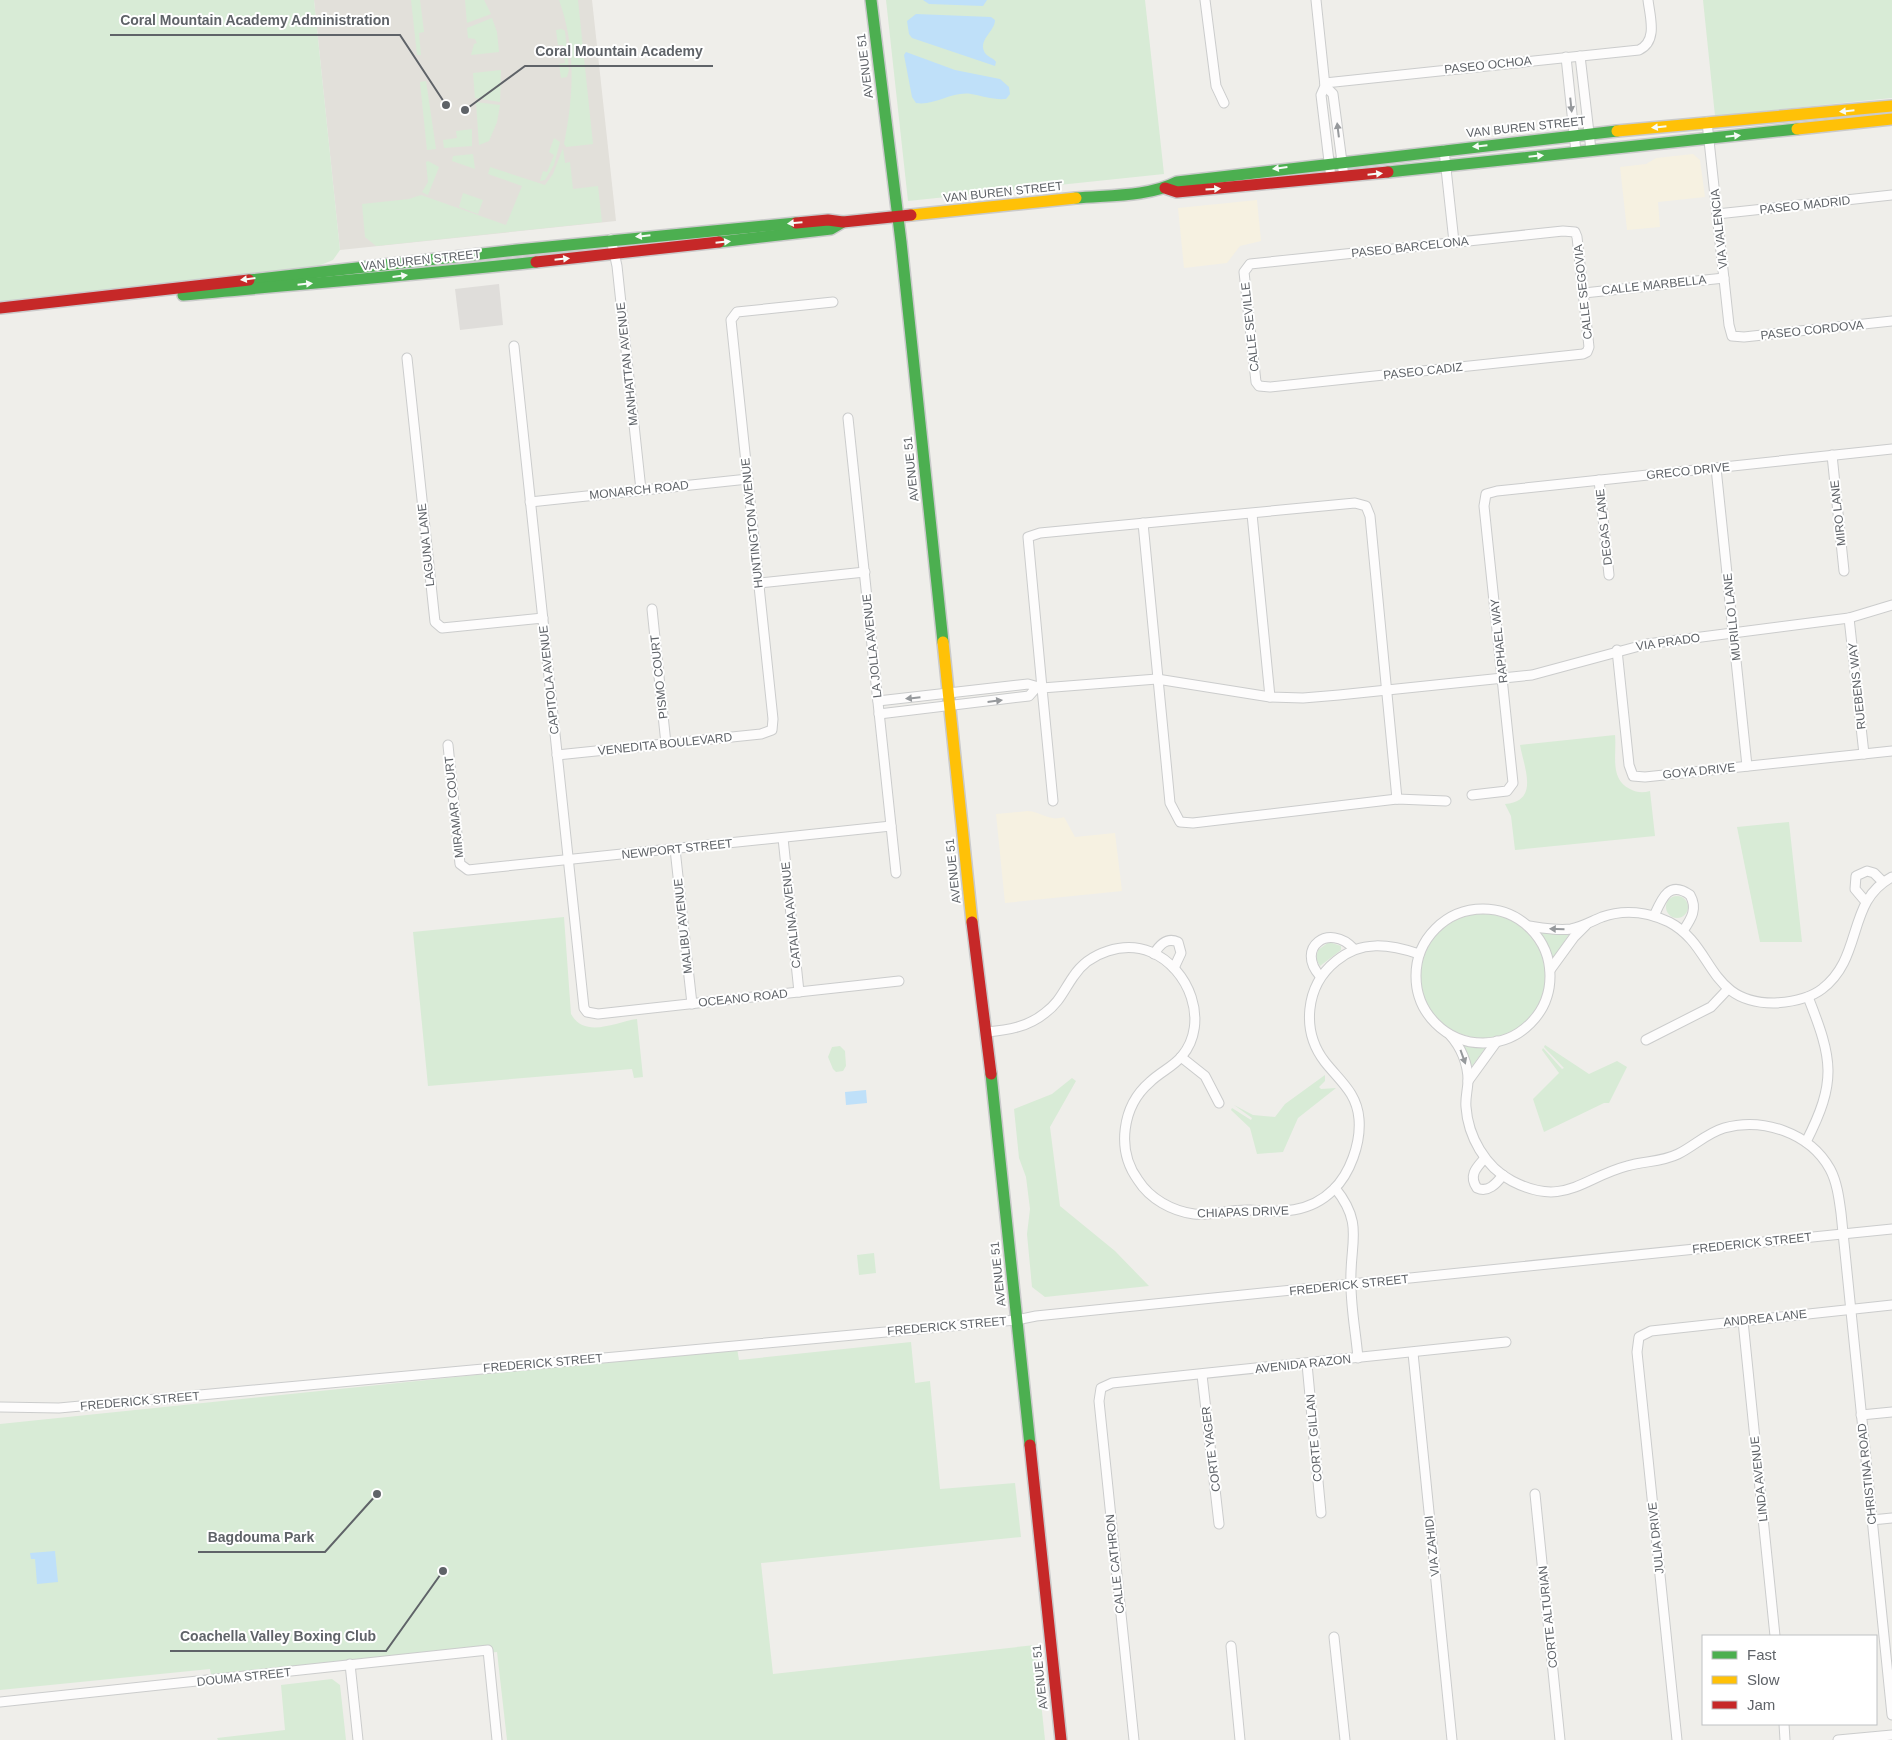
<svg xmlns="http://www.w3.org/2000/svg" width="1892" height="1740" font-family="Helvetica,sans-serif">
  <rect width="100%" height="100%" fill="#efeeea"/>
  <!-- industrial -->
  <path fill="#dfddda" d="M499,284l4,41 -43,5 -5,-41z"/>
  <!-- education -->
  <path fill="#e2e0da" d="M314,0h278l24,221 -276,29z"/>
  <!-- green -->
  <g fill="#d8ebd6">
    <path d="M0,0h314l26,250 -7,10 -20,8 -313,35z"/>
    <path d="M411,0h9l4,32 -5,1 2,22h-4z"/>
    <path d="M465,0h19l7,14 -24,9z"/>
    <path d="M559,0h19l15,144 -27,3 -2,-3c10,-49 12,-97 -5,-144z"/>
    <path d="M886,0h259l19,174 -256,27z"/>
    <path d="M1703,0h189v98l-177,18z"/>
    <path d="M492,18l5,14 2,20 -28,3 3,-11 3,-1 -2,-4 -7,-1 -1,-10z"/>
    <path d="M562,29l3,2 4,39 -2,7 -6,1 -2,-14 6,-1 -2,-18h-5l-2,-15z"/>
    <path d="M501,70l-1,32 -25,-4 -2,-25z"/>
    <path d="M426,81l10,68 -9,1 -7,-68z"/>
    <path d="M476,102l24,3 -3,17 -8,19 -10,4z"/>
    <path d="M472,129v17l-28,2 -1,-8 14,-2 -1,-7z"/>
    <path d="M554,138l6,4 -6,23 -9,15 -5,1 3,-10 4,1 7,-17 -5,-3z"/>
    <path d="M563,148l2,15 5,-1 3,27 25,-3 4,36 -226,24 -11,-9 -3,-33 47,-5 12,-4 85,30 16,-39 -34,-12 2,-7 55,18 8,-11z"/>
    <path d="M473,154l2,15 -23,-8 1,-5z"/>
    <path d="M428,161l11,6 -11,28 -6,-3 6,-10 -2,-20z"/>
    <path d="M463,193l20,7 -5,14 -19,-7z"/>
    <path d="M1615,735c2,19 -6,44 15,54 7,4 13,4 20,2l5,45 -140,14 -4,-34 -6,-12c35,-3 19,-36 15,-59z"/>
    <path d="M1789,822l13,120h-42l-23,-115z"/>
    <circle cx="1677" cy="907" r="11"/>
    <circle cx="1483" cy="976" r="62"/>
    <path d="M564,917l7,97c14,25 44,8 66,5l6,58 -9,1 -2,-9 -204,17 -15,-154z"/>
    <path d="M1543,932l27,1 -17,25 -2,-1 -11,-22z"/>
    <path d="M1329,942l12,4v4l-21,16 -4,-7 2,-9z"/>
    <path d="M1465,1043l21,4 -14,19 -10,-21z"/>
    <path d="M1545,1045l44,29 28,-13 10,6 -18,36h-5l-60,29 -11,-33 26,-26 -17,-23 1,-2 19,21 2,-1 -20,-21z"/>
    <path d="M840,1046l5,5 1,15 -3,5 -7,1 -3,-3 -5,-12 4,-10z"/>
    <path d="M1325,1075v6l-6,6 2,2 15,-1 -38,30 -15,34 -26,2 -7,-26 -19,-18 1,-2 19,12 1,-2 -18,-13 19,10 22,2 10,-13z"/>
    <path d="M1072,1078l4,3 -26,46 10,79 55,45 34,35 -104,11 -13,-10 -5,-53 3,-25 -4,-32 -7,-19 -5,-49 38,-15z"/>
    <path d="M874,1253l2,20 -17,2 -2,-20z"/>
    <path d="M911,1342l4,41 15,-2 10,108 75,-6 6,54 -260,26 12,111 262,-29 10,95h-538l-10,-88 -285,29 -2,-12 -210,21v-266l737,-76 2,12z"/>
    <path d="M332,1679l8,6 6,55h-128l-1,-2 68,-8 -4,-45z"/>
  </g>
  <!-- sand -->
  <g fill="#f6f1e1">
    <path d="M1693,154l7,6 5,37 -47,5 2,25 -33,3 -7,-63 26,-3 10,-6z"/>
    <path d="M1257,200l4,41 -21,5 -13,17 -43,5 -6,-60z"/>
    <path d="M1028,811c14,1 21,11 36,6l11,20 40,-4 7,58 -117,12 -9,-89z"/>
  </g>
  <!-- water -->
  <g fill="#bfe0f9">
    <path d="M923,0h64l-4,6 -54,-2z"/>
    <path d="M916,14l75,3 4,3c0,11 -16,19 -11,31 2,6 9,6 12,11l-1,4 -83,-28 -3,-4 -2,-13z"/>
    <path d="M906,52l49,18 45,9 9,8 1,7 -4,5c-13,1 -23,-3 -35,-5 -19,-3 -36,12 -55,9l-4,-6 -8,-42z"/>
    <path d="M866,1090l1,13 -21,2 -1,-13z"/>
    <path d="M55,1551l3,31 -21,2 -2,-25h-4l-1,-6z"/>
  </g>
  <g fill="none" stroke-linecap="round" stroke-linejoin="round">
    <defs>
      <g id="street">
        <path d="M1205,0l11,86 8,17"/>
        <path d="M1316,0l9,86 -4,9 10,83"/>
        <path d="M1580,56l11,94"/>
        <path d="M1566,57l10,95"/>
        <path d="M1325,83l314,-33c19,-9 11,-33 9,-50"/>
        <path d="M1325,86l8,8 11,83"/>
        <path d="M1707,122l22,203 3,11 12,1 148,-16"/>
        <path d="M1444,150l10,92"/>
        <path d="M1717,214l175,-19"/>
        <path d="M1563,231l12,1 2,5 12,110 -2,5 -4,2 -313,33 -11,-1 -3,-4 -12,-110 6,-8z"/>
        <path d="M611,239l6,27 24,224"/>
        <path d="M1584,293l140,-15"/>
        <path d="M514,346l70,662 3,4 11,2 301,-33"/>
        <path d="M407,358l28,264 7,6 101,-10"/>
        <path d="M848,418l48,455"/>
        <path d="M1832,455l12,116"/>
        <path d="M1716,468l31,298"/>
        <path d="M1599,480l10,95"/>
        <path d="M530,502l218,-23"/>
        <path d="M1252,514l18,183"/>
        <path d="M1143,523l27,280 10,19 13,1 204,-24 49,2"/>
        <path d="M759,583l106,-11"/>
        <path d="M652,609l14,135"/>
        <path d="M1849,618l15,136"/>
        <path d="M1617,650l12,115 4,11 12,1 247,-26"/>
        <path d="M878,701l150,-17 14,4 -14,-151 12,-4 315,-30 11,3 4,10 27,283"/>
        <path d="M879,714l150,-18 7,-8"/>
        <path d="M448,745l12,119 8,6 423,-44"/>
        <path d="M557,755l204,-21 11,-4 1,-11 -42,-399 6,-8 96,-10"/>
        <path d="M1472,795l35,-4 6,-8 -29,-277 2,-12 11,-3 395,-42"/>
        <path d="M1053,801l-11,-113 115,-9 113,18 33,1 36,-3 193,-20 115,-31 202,-26 43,-13"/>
        <path d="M783,838l16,154"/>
        <path d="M675,849l17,155"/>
        <path d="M1866,902l-11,-13 1,-13 11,-5 7,2 9,9"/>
        <circle cx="1483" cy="976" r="67"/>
        <path d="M1654,916c8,-18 15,-36 36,-21 8,14 1,24 -7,36"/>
        <path d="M1529,926c13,2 28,5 42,3 11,-2 21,-8 31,-12 22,-8 46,-5 67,5 46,24 38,82 106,81 16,-1 34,-4 47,-14 42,-32 24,-88 70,-112"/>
        <path d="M1154,954c6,-10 13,-17 24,-12l3,11 -7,15"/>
        <path d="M1550,970l24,-33 12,-12"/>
        <path d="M1320,976c-25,-28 9,-54 34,-27"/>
        <path d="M987,1032c21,-2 41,-5 58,-19 14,-10 19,-23 28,-36 16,-25 51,-36 78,-25 38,16 59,70 31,104 -9,11 -22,16 -32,26 -28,24 -34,68 -12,98 12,19 34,31 56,34 17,2 37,-5 56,-4 30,3 60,3 83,-20 17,-16 28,-47 26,-71 -2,-26 -19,-38 -34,-57 -24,-31 -20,-76 11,-101 25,-21 53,-17 83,-7"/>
        <path d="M1450,1035c11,12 18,29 18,45 0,9 -3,18 -2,27 2,29 19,60 46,74 52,27 70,-3 115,-15 17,-5 35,-4 51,-12 16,-8 29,-21 46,-26 39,-11 86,5 106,41 7,13 9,29 11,44l51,502"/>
        <path d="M1646,1040l65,-33 17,-18"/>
        <path d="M1181,1057l24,19 14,27"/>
        <path d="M1468,1081l29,-40"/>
        <path d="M1806,1142c31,-61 27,-82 2,-145"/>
        <path d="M1485,1158c-8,9 -17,17 -8,30 11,5 19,-4 26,-13"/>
        <path d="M1335,1188c30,37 14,55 16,97 0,24 5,49 7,73"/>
        <path d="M1743,1321l32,315"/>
        <path d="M1413,1353l39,387"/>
        <path d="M1307,1364l14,149"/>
        <path d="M1202,1375l17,149"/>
        <path d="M0,1407l59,1 957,-88 20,-4 856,-87"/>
        <path d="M1861,1415l31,-3"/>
        <path d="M1535,1494l25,246"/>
        <path d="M1872,1520l20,-2"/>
        <path d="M1334,1637l11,103"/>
        <path d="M1231,1646l9,94"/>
        <path d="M350,1664l8,76"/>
        <path d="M0,1702l488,-52 9,90"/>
        <path d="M1784,1724l1,16"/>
        <path d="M1134,1740l-35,-339 2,-13 11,-5 394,-41"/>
        <path d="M1677,1740l-40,-388 2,-15 12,-6 241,-26"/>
        <path d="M1838,1740l54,-5"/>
      </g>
      <g id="fast">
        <path d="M871,0l30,242 42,400"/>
        <path d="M1388,172l409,-43"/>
        <path d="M1076,198c32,-3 72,-1 101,-16l440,-51"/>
        <path d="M719,242l112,-13 12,-7"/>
        <path d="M249,280l268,-30 279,-27"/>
        <path d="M183,295c118,-11 235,-20 353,-33"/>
        <path d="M991,1074l39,371"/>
      </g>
      <g id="slow">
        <path d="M1797,129l95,-10"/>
        <path d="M1617,131l275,-25"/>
        <path d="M911,215l165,-17"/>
        <path d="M943,642l29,280"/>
      </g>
      <g id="jam">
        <path d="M1165,188l12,4 211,-20"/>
        <path d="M796,223l32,-3 15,2 68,-7"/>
        <path d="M536,262l183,-20"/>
        <path d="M0,308l249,-28"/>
        <path d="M972,922l19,152"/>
        <path d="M1030,1445l31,295"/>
      </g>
    </defs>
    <!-- street casing -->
    <use href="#street" stroke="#cbcccc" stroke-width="11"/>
    <!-- fast casing -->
    <use href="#fast" stroke="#cacacb" stroke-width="14"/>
    <!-- slow casing -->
    <use href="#slow" stroke="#cacacb" stroke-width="14"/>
    <!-- jam casing -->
    <use href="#jam" stroke="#cacacb" stroke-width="14"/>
    <!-- street -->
    <use href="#street" stroke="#fdfcfc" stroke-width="9"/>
    <!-- fast -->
    <use href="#fast" stroke="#4caf50" stroke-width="11"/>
    <!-- slow -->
    <use href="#slow" stroke="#ffc107" stroke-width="11"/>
    <!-- jam -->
    <use href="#jam" stroke="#c62828" stroke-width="11"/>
  </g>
  <!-- one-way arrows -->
  <defs><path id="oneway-solid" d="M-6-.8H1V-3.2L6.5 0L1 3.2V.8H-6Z" transform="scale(1.25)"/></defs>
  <g fill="#96999c">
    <use href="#oneway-solid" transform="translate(1571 105) rotate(84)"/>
    <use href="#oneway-solid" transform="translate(1338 130) rotate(-97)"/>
    <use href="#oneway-solid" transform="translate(913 698) rotate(174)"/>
    <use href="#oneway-solid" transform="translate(995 701) rotate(-7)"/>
    <use href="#oneway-solid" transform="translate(1557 929) rotate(-178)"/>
    <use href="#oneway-solid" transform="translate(1463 1057) rotate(70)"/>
  </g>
  <g fill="#f6fbf6">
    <use href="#oneway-solid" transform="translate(1847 111) rotate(174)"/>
    <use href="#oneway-solid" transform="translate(1659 127) rotate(174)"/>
    <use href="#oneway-solid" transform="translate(1733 136) rotate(-6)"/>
    <use href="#oneway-solid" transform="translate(1480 146) rotate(174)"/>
    <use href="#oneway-solid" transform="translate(1536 156) rotate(-6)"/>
    <use href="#oneway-solid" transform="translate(1280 168) rotate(173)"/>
    <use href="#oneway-solid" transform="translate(1375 174) rotate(-6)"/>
    <use href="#oneway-solid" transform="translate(1213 189) rotate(-4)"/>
    <use href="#oneway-solid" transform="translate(795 223) rotate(175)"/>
    <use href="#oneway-solid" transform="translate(643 236) rotate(174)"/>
    <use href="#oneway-solid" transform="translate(723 242) rotate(-6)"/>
    <use href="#oneway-solid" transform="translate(562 259) rotate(-6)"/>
    <use href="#oneway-solid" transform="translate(400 276) rotate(-7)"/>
    <use href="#oneway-solid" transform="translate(248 279) rotate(173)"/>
    <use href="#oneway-solid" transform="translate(305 284) rotate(-6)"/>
  </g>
  <g text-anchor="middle" stroke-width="4" stroke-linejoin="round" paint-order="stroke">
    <!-- street labels -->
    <g font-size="12" fill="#5f6368" stroke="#fff">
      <text transform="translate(1488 65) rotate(-6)" y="4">PASEO OCHOA</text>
      <text transform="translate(865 66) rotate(-97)" y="4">AVENUE 51</text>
      <text transform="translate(1526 127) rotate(-6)" y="4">VAN BUREN STREET</text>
      <text transform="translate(1003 192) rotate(-6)" y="4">VAN BUREN STREET</text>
      <text transform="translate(1805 205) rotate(-6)" y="4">PASEO MADRID</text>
      <text transform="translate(1719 229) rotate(-96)" y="4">VIA VALENCIA</text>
      <text transform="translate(1410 247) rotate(-6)" y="4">PASEO BARCELONA</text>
      <text transform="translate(421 260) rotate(-6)" y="4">VAN BUREN STREET</text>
      <text transform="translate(1654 285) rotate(-6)" y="4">CALLE MARBELLA</text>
      <text transform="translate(1583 292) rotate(-96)" y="4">CALLE SEGOVIA</text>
      <text transform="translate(1250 327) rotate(-96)" y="4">CALLE SEVILLE</text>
      <text transform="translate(1812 330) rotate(-6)" y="4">PASEO CORDOVA</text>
      <text transform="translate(627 364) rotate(-96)" y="4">MANHATTAN AVENUE</text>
      <text transform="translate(1423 371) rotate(-6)" y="4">PASEO CADIZ</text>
      <text transform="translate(911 469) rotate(-96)" y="4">AVENUE 51</text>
      <text transform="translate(1688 471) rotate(-6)" y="4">GRECO DRIVE</text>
      <text transform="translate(639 490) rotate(-6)" y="4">MONARCH ROAD</text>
      <text transform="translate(1838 513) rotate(-96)" y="4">MIRO LANE</text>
      <text transform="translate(752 523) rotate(-96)" y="4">HUNTINGTON AVENUE</text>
      <text transform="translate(1604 527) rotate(-96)" y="4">DEGAS LANE</text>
      <text transform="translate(426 545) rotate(-96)" y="4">LAGUNA LANE</text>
      <text transform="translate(1732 617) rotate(-96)" y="4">MURILLO LANE</text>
      <text transform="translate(1499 641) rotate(-96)" y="4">RAPHAEL WAY</text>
      <text transform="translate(1668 642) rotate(-8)" y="4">VIA PRADO</text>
      <text transform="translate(872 646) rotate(-96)" y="4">LA JOLLA AVENUE</text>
      <text transform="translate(659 677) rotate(-96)" y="4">PISMO COURT</text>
      <text transform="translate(549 680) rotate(-96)" y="4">CAPITOLA AVENUE</text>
      <text transform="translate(1857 686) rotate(-96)" y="4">RUEBENS WAY</text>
      <text transform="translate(665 744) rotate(-6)" y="4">VENEDITA BOULEVARD</text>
      <text transform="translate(1699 771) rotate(-6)" y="4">GOYA DRIVE</text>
      <text transform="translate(454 807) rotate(-96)" y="4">MIRAMAR COURT</text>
      <text transform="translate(677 849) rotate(-6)" y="4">NEWPORT STREET</text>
      <text transform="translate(953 871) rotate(-96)" y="4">AVENUE 51</text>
      <text transform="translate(791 915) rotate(-96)" y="4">CATALINA AVENUE</text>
      <text transform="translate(683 926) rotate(-96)" y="4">MALIBU AVENUE</text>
      <text transform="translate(743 998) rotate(-6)" y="4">OCEANO ROAD</text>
      <text transform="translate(1243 1212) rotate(-2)" y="4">CHIAPAS DRIVE</text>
      <text transform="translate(1752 1243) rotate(-6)" y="4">FREDERICK STREET</text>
      <text transform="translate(998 1274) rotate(-96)" y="4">AVENUE 51</text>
      <text transform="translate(1349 1285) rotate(-6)" y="4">FREDERICK STREET</text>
      <text transform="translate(1765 1318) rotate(-6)" y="4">ANDREA LANE</text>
      <text transform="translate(947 1326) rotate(-5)" y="4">FREDERICK STREET</text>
      <text transform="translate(543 1363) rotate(-5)" y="4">FREDERICK STREET</text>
      <text transform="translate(1303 1364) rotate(-6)" y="4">AVENIDA RAZON</text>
      <text transform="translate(140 1401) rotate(-5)" y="4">FREDERICK STREET</text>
      <text transform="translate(1314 1438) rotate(-95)" y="4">CORTE GILLAN</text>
      <text transform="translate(1211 1449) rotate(-97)" y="4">CORTE YAGER</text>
      <text transform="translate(1867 1474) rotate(-96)" y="4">CHRISTINA ROAD</text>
      <text transform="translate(1759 1479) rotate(-96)" y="4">LINDA AVENUE</text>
      <text transform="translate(1656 1538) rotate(-96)" y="4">JULIA DRIVE</text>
      <text transform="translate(1432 1546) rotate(-96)" y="4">VIA ZAHIDI</text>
      <text transform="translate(1115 1564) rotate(-96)" y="4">CALLE CATHRON</text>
      <text transform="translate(1548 1617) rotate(-96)" y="4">CORTE ALTURIAN</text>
      <text transform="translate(244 1677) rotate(-6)" y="4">DOUMA STREET</text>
      <text transform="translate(1040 1677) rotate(-96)" y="4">AVENUE 51</text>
    </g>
  </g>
  <!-- callouts -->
  <path fill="none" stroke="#5f6368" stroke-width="2" d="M446 105L400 35H110M465 110L525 66H713M377 1494L325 1552H198M443 1571L386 1651H170"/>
  <g fill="#5f6368" stroke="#fff" stroke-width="2">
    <circle cx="446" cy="105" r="5"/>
    <circle cx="465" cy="110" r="5"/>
    <circle cx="377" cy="1494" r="5"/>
    <circle cx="443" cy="1571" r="5"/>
  </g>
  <g font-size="14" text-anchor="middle" font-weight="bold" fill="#5f6368" stroke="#fff" stroke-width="4" stroke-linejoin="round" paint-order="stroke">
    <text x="255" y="25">Coral Mountain Academy Administration</text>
    <text x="619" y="56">Coral Mountain Academy</text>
    <text x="261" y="1542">Bagdouma Park</text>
    <text x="278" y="1641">Coachella Valley Boxing Club</text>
  </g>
  <!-- legend -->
  <rect x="1702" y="1635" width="175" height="90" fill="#ffffff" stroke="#bfc1c3"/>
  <rect x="1712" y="1651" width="25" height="8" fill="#4caf50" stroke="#bfc1c3"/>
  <text x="1747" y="1660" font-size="15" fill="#5f6368">Fast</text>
  <rect x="1712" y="1676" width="25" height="8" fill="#ffc107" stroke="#bfc1c3"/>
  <text x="1747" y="1685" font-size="15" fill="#5f6368">Slow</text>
  <rect x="1712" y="1701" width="25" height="8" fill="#c62828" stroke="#bfc1c3"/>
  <text x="1747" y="1710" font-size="15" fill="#5f6368">Jam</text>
</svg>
